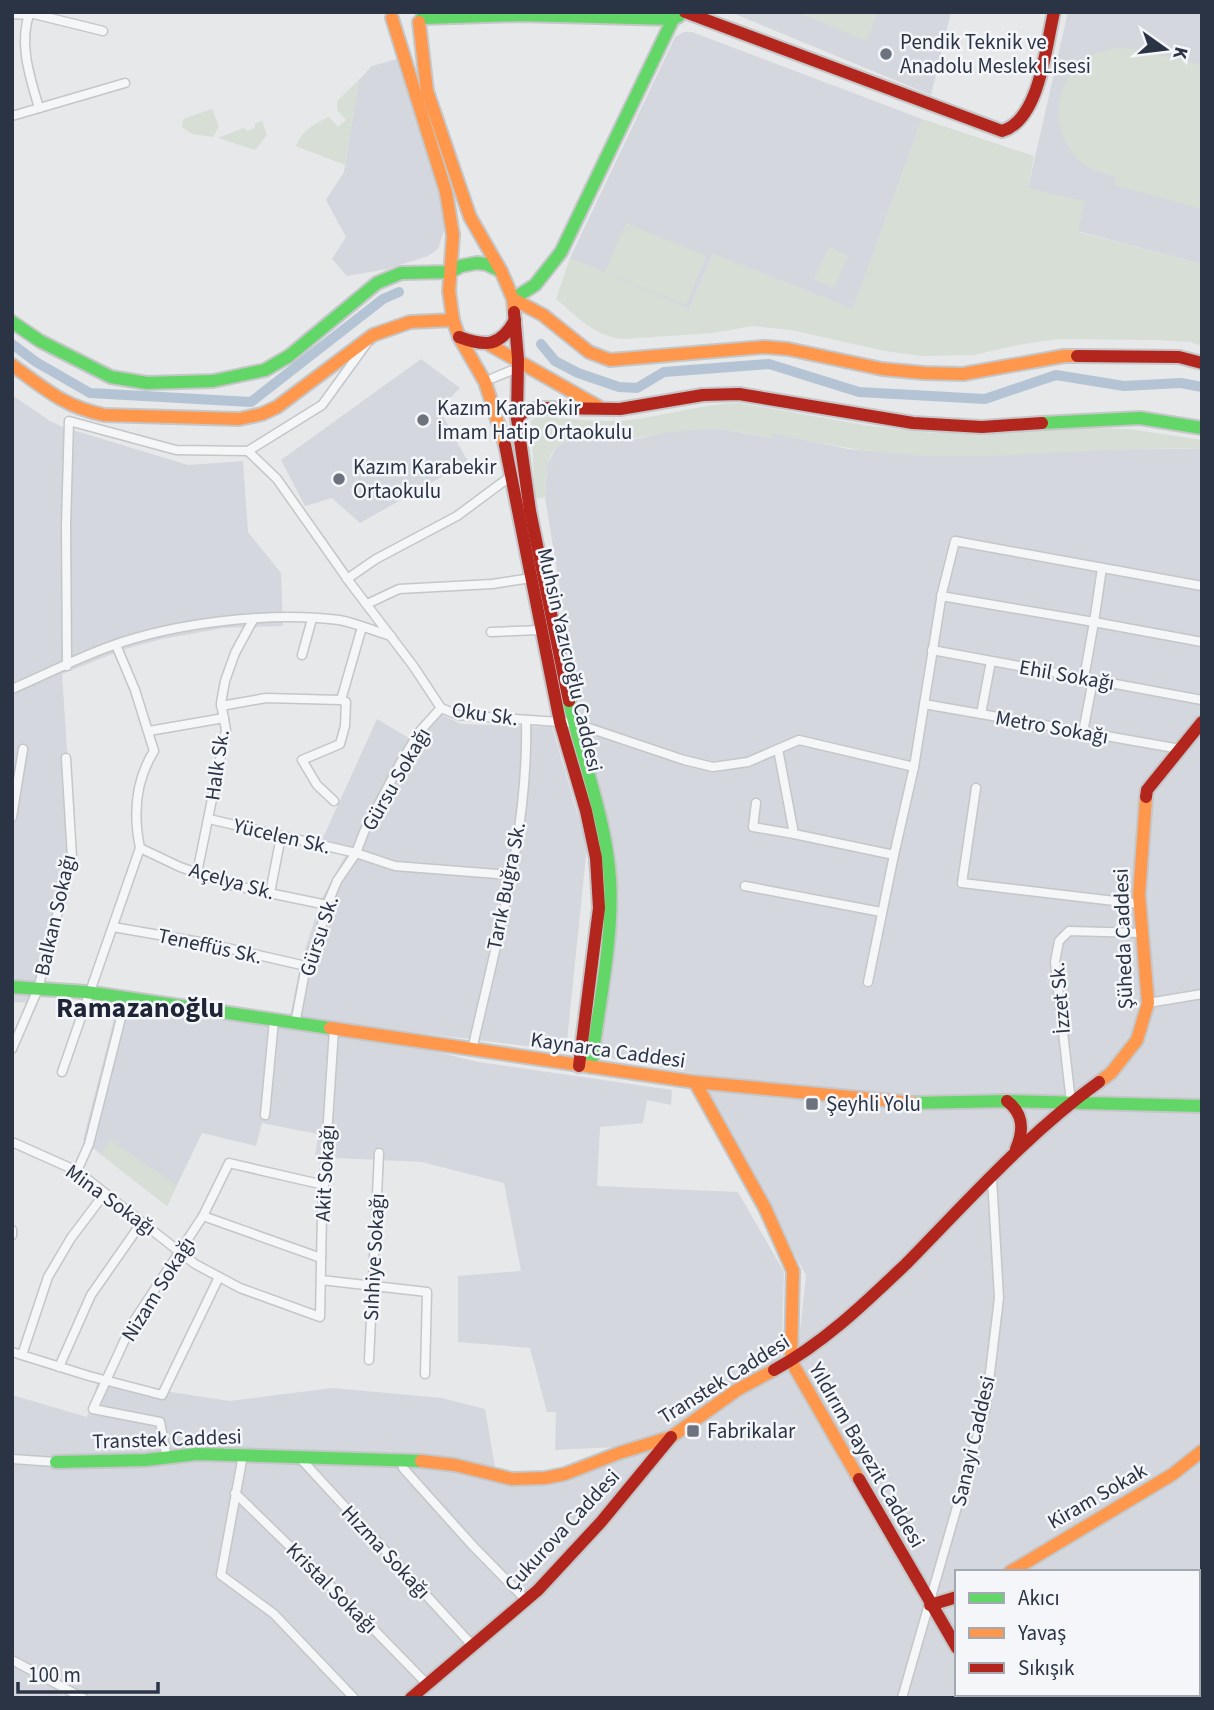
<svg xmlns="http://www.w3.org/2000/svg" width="1214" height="1710" font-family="'Source Sans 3',sans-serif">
  <rect width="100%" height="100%" fill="#e6e8ea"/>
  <!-- built -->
  <g fill="#d4d7dd" fill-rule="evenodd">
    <path d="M730,12h221l-20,83z"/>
    <path d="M1068,12h134v252l-125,-33 -49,-43z"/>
    <path d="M684,32h8l230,87 -69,190 -140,-55 -24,55 -119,-51 105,-221z"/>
    <path d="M404,57l33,122 8,48 -7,22 -10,7 -41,13 -40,7 -15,-17 14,-22 -20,-37 18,-28 15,-92 13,-14z"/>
    <path d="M421,359l39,29 -10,10 -7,18 25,46 -108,61 -28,-25 -27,8 -24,-46z"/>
    <path d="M12,395l38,26 13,6 125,38 55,-4 5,71 33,41 2,53 -59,2 -62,11 -37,10 -63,25 12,181 -37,148 -25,-1z"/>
    <path d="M715,428l57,10 1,-5 75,16 87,7 62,-1 94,-6h111v1249h-1190v-303l75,22 11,-36 132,20 102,-13 110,10 43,11 11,63 64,-2 56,-23 -61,3 1,-38h-9l-17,-64 -72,-6v-66l63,-5 -17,-88 -82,-21 -107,-5 3,-23 -56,-11 -6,23 -54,-13 -35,73 -84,-66 38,-148 169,24 11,-54 20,-62 29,-53 -28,-7 55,-121 32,19 23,-28 29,14 91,3 35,119 -21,205 -268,-33 180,44 194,28 -1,15 -24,-5 -4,23 -43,4 -3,59 141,6 46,80 -3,86 17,-9 8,-74 -109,-201 -98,-18 20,-160 -6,-45 -29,-115 -39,-239 2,-32 9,-17 7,-5 9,-3 54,1 51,-11zM957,1572h241v122h-241z"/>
  </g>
  <!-- green -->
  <g fill="#d6ded6">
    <path d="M796,12h82l-11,29z"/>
    <path d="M1112,48l21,1 69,16v144l-88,-24 2,-8c-12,-3 -25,-7 -35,-15 -33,-29 -30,-84 10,-106 6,-4 14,-5 21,-8z"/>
    <path d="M359,80l-14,85 -49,-19c6,-16 18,-22 33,-29l9,10 8,-7 -9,-10v-9z"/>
    <path d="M212,109l7,17 -6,11 -21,-3 -10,-7 1,-8z"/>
    <path d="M922,119l112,37 -6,32 57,13 -7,31 124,32v82l-12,-4 -35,-2 -98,-1 -39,6 -44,10 -53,1 -36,-5 -94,-21 -38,-4 -41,7 -88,6c-31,-3 -45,-21 -68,-40l14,-41 119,51 24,-55 140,55z"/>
    <path d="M262,121l5,14 -12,15 -37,-12 26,-10 2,3 9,-3 -1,-4z"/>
    <path d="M626,223l80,33 -20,49 -81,-33z"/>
    <path d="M829,247l19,9 -14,32 -20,-9z"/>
    <path d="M739,403l131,23 62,7 162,-5 35,1 73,11v9c-89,-3 -177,9 -266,7 -56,-1 -109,-11 -163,-23v5c-19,-3 -40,-9 -59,-9 -39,-1 -75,12 -114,11 -14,0 -30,-4 -42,6 -14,12 -12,34 -13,51l-10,2 -4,-78 7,-5c33,3 66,8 99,3 35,-5 67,-15 102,-16z"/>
    <path d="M110,1140l67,45 -10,21 -67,-52z"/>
  </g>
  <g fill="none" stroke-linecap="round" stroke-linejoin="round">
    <!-- canal -->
    <g stroke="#b4c4d5" stroke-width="10">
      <path d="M12,344l24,18 54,31 161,9 132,-103 16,-7"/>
      <path d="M541,344l14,17 23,12 41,14 18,1 27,-16 105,-8 90,28 126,7 71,-24 68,11 57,-3 21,4"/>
    </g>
    <defs>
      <g id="street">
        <path d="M30,12c-12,31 0,65 9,96"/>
        <path d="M30,13l73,18"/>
        <path d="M12,14l17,1"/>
        <path d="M12,116l113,-33"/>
        <path d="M367,343l-45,62 -74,46 29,28 74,105 63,83 27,41 17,7 116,8 110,37 29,7 35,-5 51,-22 115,27 28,-174 13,-52 247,45"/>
        <path d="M493,378l17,-7"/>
        <path d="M1102,568l-8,54 108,20"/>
        <path d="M347,579l29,-20 81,-43 54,-40"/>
        <path d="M941,596l153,26 -10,56"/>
        <path d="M367,604l32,-15 93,-5 39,-6"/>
        <path d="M491,632l50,-2"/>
        <path d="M932,650l270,50"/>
        <path d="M302,655l10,-36"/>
        <path d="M67,666l-1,-141 3,-104 107,29 72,1"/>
        <path d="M12,689c33,-14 65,-31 99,-43 63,-23 161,-35 228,-26 17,3 35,11 52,16"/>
        <path d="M924,704l256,45"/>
        <path d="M221,706l45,-8 75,2 21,-73"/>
        <path d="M981,714l10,-53"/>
        <path d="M149,731l75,-13"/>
        <path d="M1083,732l10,-52"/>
        <path d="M778,749l16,85 100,21 20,-88"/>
        <path d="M976,788l-14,95 178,21"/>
        <path d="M334,801l-17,-16 -15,-25 38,-16 5,-18 1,-24 -5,-2"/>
        <path d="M756,803l-3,24 41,7"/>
        <path d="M12,817l11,-68"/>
        <path d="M209,819l147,34 39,13 116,9"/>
        <path d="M140,848l40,19 51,18 96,20"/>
        <path d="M197,873l29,-143 -5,-27 4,-22 10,-28 18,-33"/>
        <path d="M745,886l136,26"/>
        <path d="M270,893l11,-57"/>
        <path d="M113,927l92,16 101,23"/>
        <path d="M868,982l26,-127"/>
        <path d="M1148,1003l54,-9"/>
        <path d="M295,1024l11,-58 13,-29 8,-32 10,-24 19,-28 8,-21 37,-70 19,-31 21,-23"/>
        <path d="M12,1049l26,-60 34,-132 -6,-99"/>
        <path d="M472,1050c24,-108 57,-219 54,-330"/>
        <path d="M62,1072l78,-224c-7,-34 -5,-67 14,-97l-19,-61 -19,-45"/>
        <path d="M1071,1102l-16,-140 4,-21 10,-10 73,2"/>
        <path d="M265,1115l9,-95"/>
        <path d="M12,1142l65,29 118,93 45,24 80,29 2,-104 12,-184"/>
        <path d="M77,1171l12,-27 37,-146"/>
        <path d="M203,1216l118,42"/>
        <path d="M12,1230v5"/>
        <path d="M321,1280l106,12 -2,82"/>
        <path d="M12,1352l77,24 73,19 57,-118"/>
        <path d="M22,1355l26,-78 23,-39 34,-45"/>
        <path d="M369,1360l10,-207"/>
        <path d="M59,1367l32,-72 51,-73"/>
        <path d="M243,1455l-22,120 53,39 80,84"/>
        <path d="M167,1458l-7,-36 -67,-13 39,-85 71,-108 26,-53 95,22"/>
        <path d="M300,1458l172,187"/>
        <path d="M12,1459l44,3"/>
        <path d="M401,1459l2,9 70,78 53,54"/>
        <path d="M235,1493l113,110 79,81"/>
        <path d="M12,1660l71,38"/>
        <path d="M1198,1678l4,-3"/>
        <path d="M902,1698l84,-292 13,-108 -7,-120"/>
        <path d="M1169,1698l5,-4"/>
      </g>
      <g id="fast">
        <path d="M422,18l99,-3 152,4 6,-3"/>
        <path d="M513,299l22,-14 26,-33 112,-233v-7"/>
        <path d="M12,322l28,19 71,36 36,6 66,-2 52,-11 24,-14 88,-73 24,-10 49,-1 11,-6 16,-3 9,1 13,6"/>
        <path d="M1042,423l98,-5 62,10"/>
        <path d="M569,701c13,59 37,117 41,178 4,58 -12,130 -19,188"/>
        <path d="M12,987l74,5 244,36"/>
        <path d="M914,1103l92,-2 196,5"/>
        <path d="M56,1462l90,-2 51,-6 224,7"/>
        <path d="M985,1694l3,4"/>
      </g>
      <g id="slow">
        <path d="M392,18l54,174 7,43 -4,56 4,29 6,17 26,45 20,63"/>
        <path d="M419,22l8,69 43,126 31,54 12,28 1,13"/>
        <path d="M513,299l30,16 46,37 21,8 155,-13 23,2 94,20 42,4 39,1 101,-18h13"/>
        <path d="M490,345l109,62"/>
        <path d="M12,365c32,23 52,42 92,50l135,4 23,-5 15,-7 96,-72 37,-13 43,-2"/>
        <path d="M330,1028l365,54 219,21"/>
        <path d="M695,1082l70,126 28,63 -2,90 68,118"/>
        <path d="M1099,1082l12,-9 26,-33 11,-37 -9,-108 7,-98"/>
        <path d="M421,1461l34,4 57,14 33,-1 20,-4 54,-21 52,-16 66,-47 37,-20"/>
        <path d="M1010,1572l163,-98 29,-23"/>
      </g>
      <g id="jam">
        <path d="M685,12l317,119c38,-11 44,-86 52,-119"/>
        <path d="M514,312l4,47 -1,59 13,93 39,190"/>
        <path d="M459,337c27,10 41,10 56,-17"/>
        <path d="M1077,356l102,1 23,6"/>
        <path d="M517,418l9,-8 19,-2 75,1 83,-14 36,-1 174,29 69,4 60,-4"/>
        <path d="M505,445l55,277 26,89 10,47 3,50 -20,158"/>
        <path d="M1146,797l1,-7 55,-68"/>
        <path d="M1007,1101c17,13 17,29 9,48"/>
        <path d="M774,1370c50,-27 91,-67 132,-106 62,-63 121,-130 193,-182"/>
        <path d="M859,1479l98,169"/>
        <path d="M930,1605l27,-8"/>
        <path d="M411,1698l127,-108 63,-68 70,-85"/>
      </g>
    </defs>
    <!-- street casing -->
    <use href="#street" stroke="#c4c6c8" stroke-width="11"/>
    <!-- fast casing -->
    <use href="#fast" stroke="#c4c6c8" stroke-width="16"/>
    <!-- slow casing -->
    <use href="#slow" stroke="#c4c6c8" stroke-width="16"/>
    <!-- jam casing -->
    <use href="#jam" stroke="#c4c6c8" stroke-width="16"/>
    <!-- street -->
    <use href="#street" stroke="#f5f6f7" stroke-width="8"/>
    <!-- fast -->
    <use href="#fast" stroke="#63d668" stroke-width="12"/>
    <!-- slow -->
    <use href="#slow" stroke="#ff974d" stroke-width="12"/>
    <!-- jam -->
    <use href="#jam" stroke="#b3261e" stroke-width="12"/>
  </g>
  <!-- markers -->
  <g fill="#6c737f" stroke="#f4f6f9" stroke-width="2.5">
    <circle cx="886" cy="54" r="7"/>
    <circle cx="423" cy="420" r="7"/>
    <circle cx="339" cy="479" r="7"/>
    <rect x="805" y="1097" width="14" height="14" rx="3.5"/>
    <rect x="686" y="1424" width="14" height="14" rx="3.5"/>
  </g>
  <g text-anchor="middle" stroke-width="5" stroke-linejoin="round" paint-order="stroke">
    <!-- poi labels -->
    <g font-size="21" fill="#2b3445" stroke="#f4f6f9" text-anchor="start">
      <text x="900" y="49">Pendik Teknik ve<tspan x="900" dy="24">Anadolu Meslek Lisesi</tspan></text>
      <text x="437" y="415">Kazım Karabekir<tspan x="437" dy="24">İmam Hatip Ortaokulu</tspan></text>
      <text x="353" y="474">Kazım Karabekir<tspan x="353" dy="24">Ortaokulu</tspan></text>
      <text x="826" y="1111">Şeyhli Yolu</text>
      <text x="707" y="1438">Fabrikalar</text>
    </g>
    <!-- street labels -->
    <g font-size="21" fill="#2b3445" stroke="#f4f6f9">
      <text transform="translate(570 660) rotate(77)" y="7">Muhsin Yazıcıoğlu Caddesi</text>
      <text transform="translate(1067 675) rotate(10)" y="7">Ehil Sokağı</text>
      <text transform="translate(485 714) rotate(8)" y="7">Oku Sk.</text>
      <text transform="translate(1052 727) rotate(10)" y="7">Metro Sokağı</text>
      <text transform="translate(217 765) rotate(-82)" y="7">Halk Sk.</text>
      <text transform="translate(396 779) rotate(-60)" y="7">Gürsu Sokağı</text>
      <text transform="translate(282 836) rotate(13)" y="7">Yücelen Sk.</text>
      <text transform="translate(232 881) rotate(16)" y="7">Açelya Sk.</text>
      <text transform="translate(506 886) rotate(-79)" y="7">Tarık Buğra Sk.</text>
      <text transform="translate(55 915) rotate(-77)" y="7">Balkan Sokağı</text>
      <text transform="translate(319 936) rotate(-72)" y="7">Gürsu Sk.</text>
      <text transform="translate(1123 939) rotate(-92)" y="7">Şüheda Caddesi</text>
      <text transform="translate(210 946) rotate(12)" y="7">Teneffüs Sk.</text>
      <text transform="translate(1060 998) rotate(-95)" y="7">İzzet Sk.</text>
      <text transform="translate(608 1050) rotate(8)" y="7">Kaynarca Caddesi</text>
      <text transform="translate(325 1173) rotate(-87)" y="7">Akit Sokağı</text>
      <text transform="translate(111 1200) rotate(36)" y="7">Mina Sokağı</text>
      <text transform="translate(374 1257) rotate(-87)" y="7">Sıhhiye Sokağı</text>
      <text transform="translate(158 1289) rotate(-58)" y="7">Nizam Sokağı</text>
      <text transform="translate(724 1379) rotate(-32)" y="7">Transtek Caddesi</text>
      <text transform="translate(167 1439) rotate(-2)" y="7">Transtek Caddesi</text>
      <text transform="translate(973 1441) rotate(-77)" y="7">Sanayi Caddesi</text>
      <text transform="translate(867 1455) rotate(60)" y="7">Yıldırım Bayezit Caddesi</text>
      <text transform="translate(1097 1496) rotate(-30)" y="7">Kiram Sokak</text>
      <text transform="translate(562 1530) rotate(-47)" y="7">Çukurova Caddesi</text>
      <text transform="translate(386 1552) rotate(47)" y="7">Hızma Sokağı</text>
      <text transform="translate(332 1588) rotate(45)" y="7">Kristal Sokağı</text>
    </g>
    <!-- district labels -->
    <g font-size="28" font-weight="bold" fill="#1d2536" stroke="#f4f6f9">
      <text x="140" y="1017">Ramazanoğlu</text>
    </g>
  </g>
  <!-- border -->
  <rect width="1214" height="1710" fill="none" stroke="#2b3445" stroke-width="28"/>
  <!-- legend -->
  <rect x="955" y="1570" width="245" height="126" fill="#f4f6f9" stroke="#a4a8b1" stroke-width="2"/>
  <rect x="969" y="1593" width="35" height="10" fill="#63d668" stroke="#a4a8b1" stroke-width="2"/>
  <text x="1018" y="1605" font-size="21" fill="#2b3445">Akıcı</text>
  <rect x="969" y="1628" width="35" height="10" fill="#ff974d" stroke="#a4a8b1" stroke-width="2"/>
  <text x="1018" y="1640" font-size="21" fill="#2b3445">Yavaş</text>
  <rect x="969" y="1663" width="35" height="10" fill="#b3261e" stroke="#a4a8b1" stroke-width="2"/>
  <text x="1018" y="1675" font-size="21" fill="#2b3445">Sıkışık</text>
  <!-- north arrow -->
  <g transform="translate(1165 49) rotate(104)" stroke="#f4f6f9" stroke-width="5" paint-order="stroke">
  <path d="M0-5L12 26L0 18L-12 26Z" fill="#2b3445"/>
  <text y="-10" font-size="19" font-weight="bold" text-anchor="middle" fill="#2b3445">K</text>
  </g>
  <!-- scale -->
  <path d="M18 1682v10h140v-10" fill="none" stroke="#2b3445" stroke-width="3.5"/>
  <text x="28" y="1682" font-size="21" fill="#2b3445" stroke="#f4f6f9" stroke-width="5" paint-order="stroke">100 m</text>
</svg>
